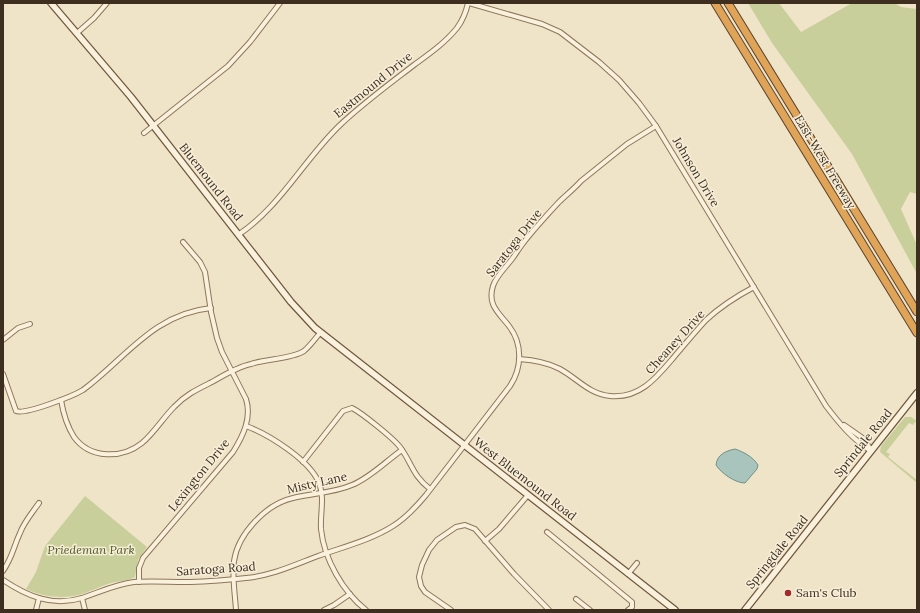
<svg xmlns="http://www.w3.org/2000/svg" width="920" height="613" font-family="Lora,serif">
  <rect width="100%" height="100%" fill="#f0e4c8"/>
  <!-- green -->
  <g fill="#c9cf9b">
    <path d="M748,3h31l22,29 51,-29h43l6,4 16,2v185l-7,-2 -9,17 16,36v29l-65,-120 -80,-111z"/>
    <path d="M905,417h6l6,4v2l-2,-1 -2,3 -4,-2 -23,29 4,2 -2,3 29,23v3l-37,-31 1,-6z"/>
    <path d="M85,496l62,51 -9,13 -3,17c-6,4 -16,4 -24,6 -11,3 -21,9 -32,12 -18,4 -36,2 -53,-6l10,-17 9,-26z"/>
  </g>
  <!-- water -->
  <path fill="#a9c4bc" stroke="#6f938a" d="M735,449c9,3 18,8 23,16l-1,4 -12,14c-10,0 -24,-10 -29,-18 1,-10 9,-14 19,-16z"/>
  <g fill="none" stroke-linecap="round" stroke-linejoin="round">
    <defs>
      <g id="street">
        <path d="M469,3l73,21 18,8 39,30 20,18 20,23 17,23 170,280c13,17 27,34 45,45"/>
        <path d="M77,33l17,-15 13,-15"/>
        <path d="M144,133l84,-67 22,-24 30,-39"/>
        <path d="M238,235c42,-28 65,-74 101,-109 23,-22 49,-41 75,-61 15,-11 31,-22 43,-37 6,-8 9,-16 11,-25"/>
        <path d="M3,340l15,-12 12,-4"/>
        <path d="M519,359c15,1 28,3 41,10 18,10 29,25 50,27 30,3 47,-19 64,-39 11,-13 21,-25 32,-37 14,-13 31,-24 48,-33"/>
        <path d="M3,374l13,37c9,4 57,-15 67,-21 43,-32 70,-76 128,-82"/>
        <path d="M61,400c2,12 6,26 13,37 16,22 48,22 68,6 12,-10 21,-25 32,-36 11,-12 24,-18 38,-25 12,-7 25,-15 39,-18 14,-5 41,-5 53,-13 6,-5 11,-12 16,-18"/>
        <path d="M844,425l20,14 7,11"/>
        <path d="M246,426c22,8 64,34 73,57 6,15 1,30 2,46 3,30 22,63 45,81"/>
        <path d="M303,462l40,-51 9,-3c10,5 41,30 48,39 12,16 12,28 30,42"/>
        <path d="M547,532l85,70v5l-4,3"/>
        <path d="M485,541l14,-12 29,-34"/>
        <path d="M3,571c10,-15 10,-23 17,-38 4,-11 12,-20 19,-30"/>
        <path d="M628,574l9,-11"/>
        <path d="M3,580c24,16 49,27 79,18 18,-6 34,-14 52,-16 17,-1 34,0 51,0 20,0 41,-2 61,-4 25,-2 48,-13 72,-22 25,-9 53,-16 75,-30 13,-8 23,-19 33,-31l84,-109c12,-18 13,-42 -1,-60 -10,-13 -22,-21 -16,-40 3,-10 13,-19 19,-27 3,-4 6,-9 9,-13 11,-15 25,-30 38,-44 7,-7 15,-13 22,-21l46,-37 29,-18"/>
        <path d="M139,582v-14l4,-10 90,-106c10,-16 19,-34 13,-53l-24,-47 -5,-14 -6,-26 -6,-40 -5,-10 -17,-20"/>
        <path d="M82,598l3,12"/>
        <path d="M576,599l14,11"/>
        <path d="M36,610l3,-12"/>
        <path d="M236,610c-1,-16 -4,-33 -2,-49 4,-27 32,-57 59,-63 19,-5 41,-5 59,-13 18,-7 34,-24 50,-35"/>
        <path d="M324,610l10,-5 16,-11"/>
        <path d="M451,610l-26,-18 -4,-6 -2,-9 3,-12 7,-15 8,-10 19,-13 9,-2 10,4 39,45 35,36"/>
      </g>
      <g id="secondary">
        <path d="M51,3l80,94 160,205 24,26 360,282"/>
        <path d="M745,610l172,-217"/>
      </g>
      <g id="highway">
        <path d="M715,3l202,330"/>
        <path d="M728,3l189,309"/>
      </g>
    </defs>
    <!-- street casing -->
    <use href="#street" stroke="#8d765c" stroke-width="6"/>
    <!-- secondary casing -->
    <use href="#secondary" stroke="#6f573f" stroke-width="8"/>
    <!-- highway casing -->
    <use href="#highway" stroke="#5b4430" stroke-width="9"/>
    <!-- street -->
    <use href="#street" stroke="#faf1dc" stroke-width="4"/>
    <!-- secondary -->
    <use href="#secondary" stroke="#faf1dc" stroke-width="5.5"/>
    <!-- highway -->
    <use href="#highway" stroke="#e0a458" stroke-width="7"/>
  </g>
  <!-- markers -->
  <circle fill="#9e2a2b" stroke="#f7eed8" stroke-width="1.5" cx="788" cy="593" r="4"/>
  <g text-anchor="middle" stroke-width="3" stroke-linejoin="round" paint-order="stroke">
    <!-- street labels -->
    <g font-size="12" fill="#3d2e20" stroke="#f7eed8">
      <text transform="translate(373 85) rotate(-39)" y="4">Eastmound Drive</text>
      <text transform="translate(825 162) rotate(59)" y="4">East-West Freeway</text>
      <text transform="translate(696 172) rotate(59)" y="4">Johnson Drive</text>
      <text transform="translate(211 182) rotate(52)" y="4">Bluemound Road</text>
      <text transform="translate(514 243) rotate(-52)" y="4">Saratoga Drive</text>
      <text transform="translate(675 342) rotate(-48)" y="4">Cheaney Drive</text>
      <text transform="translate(863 443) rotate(-51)" y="4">Sprindale Road</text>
      <text transform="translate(199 475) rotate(-51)" y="4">Lexington Drive</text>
      <text transform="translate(525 479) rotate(38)" y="4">West Bluemound Road</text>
      <text transform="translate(317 483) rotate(-13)" y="4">Misty Lane</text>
      <text transform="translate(777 552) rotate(-51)" y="4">Springdale Road</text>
      <text transform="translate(216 569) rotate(-4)" y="4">Saratoga Road</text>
    </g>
    <!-- park labels -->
    <g font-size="12" font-style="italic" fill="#4d5a26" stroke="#f7eed8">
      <text x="91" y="554">Priedeman Park</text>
    </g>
    <!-- poi labels -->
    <g font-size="12" fill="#3d2e20" stroke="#f7eed8" text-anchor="start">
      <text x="796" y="597">Sam's Club</text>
    </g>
  </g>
  <!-- border -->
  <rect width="920" height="613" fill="none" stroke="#3d2e20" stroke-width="8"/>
</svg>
